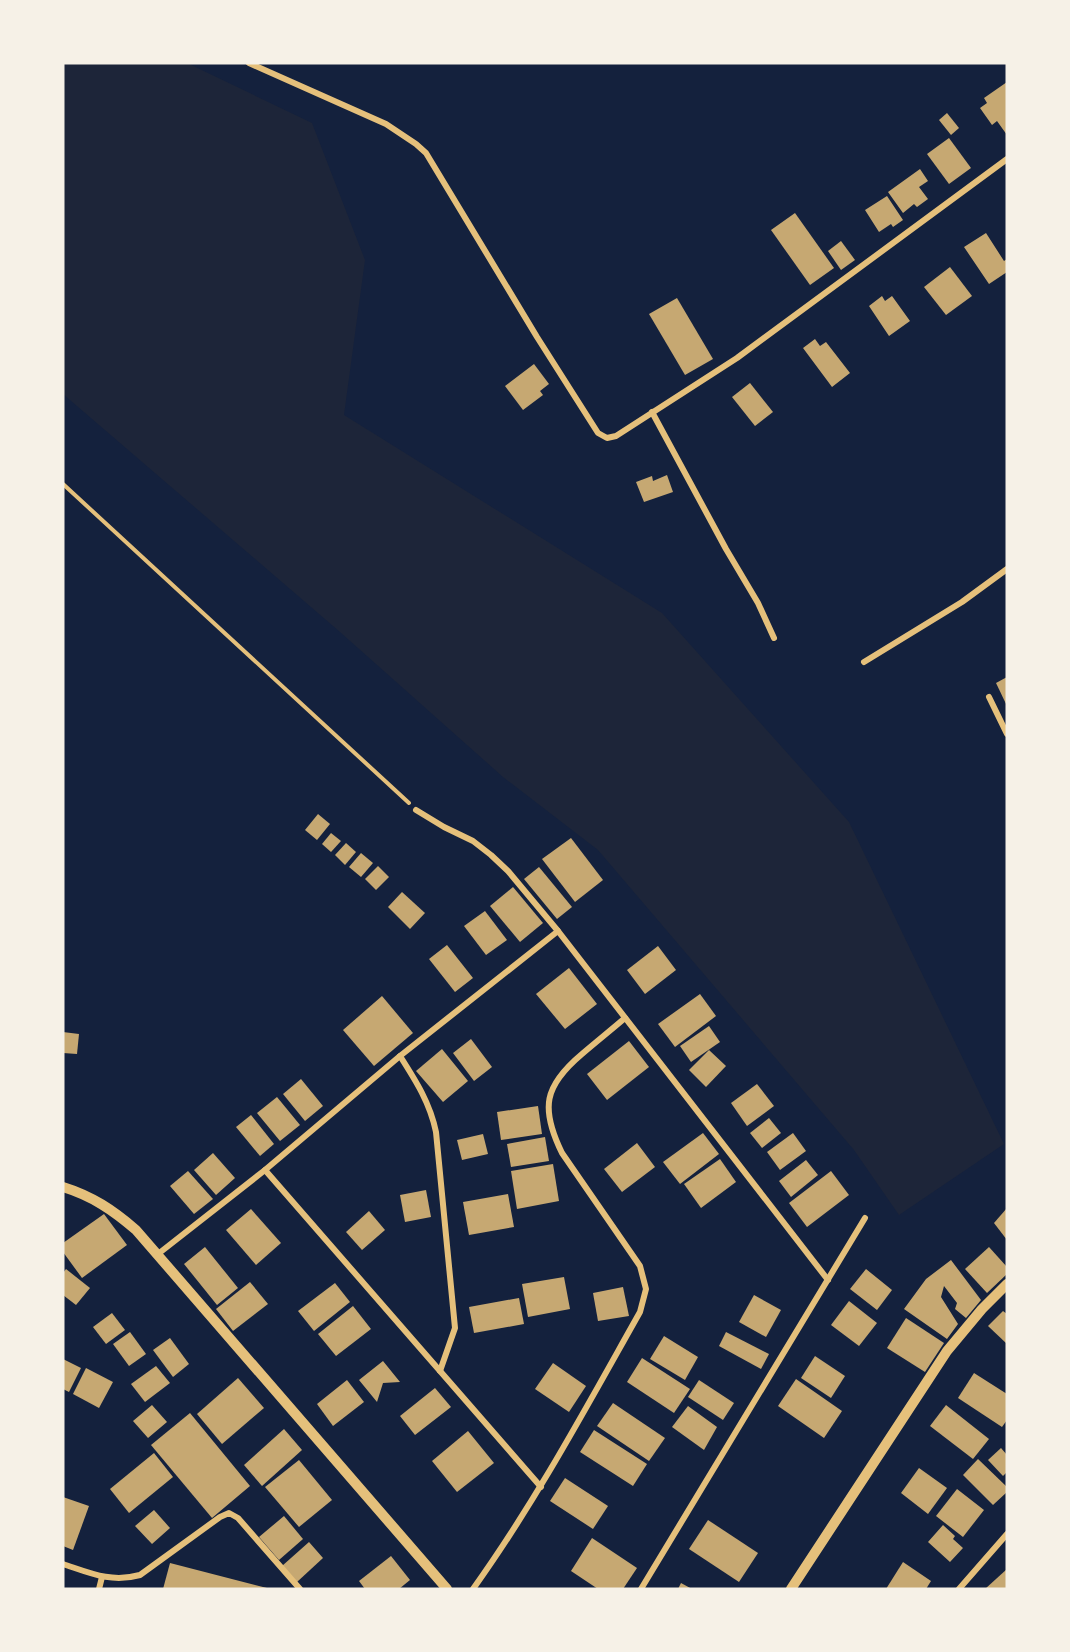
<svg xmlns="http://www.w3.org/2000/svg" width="1070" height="1652" font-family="'Archivo Narrow',sans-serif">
  <rect width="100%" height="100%" fill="#14213d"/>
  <!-- green -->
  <path fill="#1d2539" d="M63,63h124l125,60 53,137 -21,155 318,198 187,209 155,322 -105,71 -45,-65 -256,-300 -95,-73 -163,-145 -277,-238z"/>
  <!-- building -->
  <g fill="#c6a872">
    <path d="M1007,82v53l-10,-14 -5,4 -12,-17 7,-5 -3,-5z"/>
    <path d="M947,113l12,15 -8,7 -12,-15z"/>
    <path d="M949,138l22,30 -22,16 -22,-30z"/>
    <path d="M920,169l8,12 -9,6 9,12 -11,8 -3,-3 -11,9 -15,-21z"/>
    <path d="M887,196l16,24 -10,7 -2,-3 -12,8 -14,-22z"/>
    <path d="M795,213l39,55 -24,17 -39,-55z"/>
    <path d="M986,233l18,28 3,-2v13l-18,12 -25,-37z"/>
    <path d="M841,241l14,19 -14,10 -13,-19z"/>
    <path d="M950,267l22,29 -26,19 -22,-28z"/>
    <path d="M882,296l3,5 7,-5 18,25 -21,15 -20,-30z"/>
    <path d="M677,298l36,61 -28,16 -36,-61z"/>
    <path d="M815,339l5,7 6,-4 24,31 -18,14 -29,-39z"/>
    <path d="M534,364l15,20 -9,7 3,4 -20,15 -18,-24z"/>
    <path d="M750,383l23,29 -18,14 -23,-29z"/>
    <path d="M667,475l6,17 -29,10 -8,-20 16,-6 1,5z"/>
    <path d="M1007,677v29l-11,-23z"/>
    <path d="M318,814l12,10 -13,16 -12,-10z"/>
    <path d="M331,833l10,8 -10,11 -9,-8z"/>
    <path d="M571,838l32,42 -28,22 -33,-43z"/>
    <path d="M346,843l10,9 -11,13 -10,-10z"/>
    <path d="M361,853l12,10 -12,14 -12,-10z"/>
    <path d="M378,866l11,11 -13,13 -11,-11z"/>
    <path d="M539,867l33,40 -15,12 -33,-40z"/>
    <path d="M513,887l30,36 -23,19 -30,-36z"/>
    <path d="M402,892l23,21 -15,16 -22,-22z"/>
    <path d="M485,911l22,29 -21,15 -22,-29z"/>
    <path d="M447,945l26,33 -18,14 -26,-33z"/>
    <path d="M658,946l18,24 -31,24 -18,-24z"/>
    <path d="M569,968l28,36 -32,25 -29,-35z"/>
    <path d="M700,994l16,22 -41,31 -17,-23z"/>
    <path d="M382,996l31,37 -39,33 -31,-36z"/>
    <path d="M709,1026l11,16 -29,20 -11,-16z"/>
    <path d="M63,1032l16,2 -2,20 -14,-1z"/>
    <path d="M471,1039l21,28 -18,14 -21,-28z"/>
    <path d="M629,1041l20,26 -42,33 -20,-26z"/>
    <path d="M442,1049l26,32 -25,21 -27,-31z"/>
    <path d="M709,1050l17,16 -20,21 -17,-17z"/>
    <path d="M301,1079l22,27 -18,15 -22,-27z"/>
    <path d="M757,1084l17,22 -27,20 -16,-23z"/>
    <path d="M277,1097l23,28 -20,16 -23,-28z"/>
    <path d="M538,1106l4,28 -41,6 -4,-28z"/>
    <path d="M251,1115l23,29 -14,12 -24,-29z"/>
    <path d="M769,1118l12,15 -19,15 -12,-15z"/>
    <path d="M703,1133l16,21 -39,30 -17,-22z"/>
    <path d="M793,1133l13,18 -26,19 -13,-18z"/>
    <path d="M483,1134l5,20 -26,6 -5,-20z"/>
    <path d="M545,1137l4,24 -38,6 -4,-23z"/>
    <path d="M637,1143l18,24 -33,25 -18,-23z"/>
    <path d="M213,1153l22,25 -19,17 -22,-25z"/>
    <path d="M720,1159l16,23 -35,26 -17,-24z"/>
    <path d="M806,1160l12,15 -27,22 -12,-16z"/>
    <path d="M553,1164l6,37 -42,8 -6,-38z"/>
    <path d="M188,1171l25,28 -19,15 -24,-28z"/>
    <path d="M831,1171l18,24 -42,32 -18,-24z"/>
    <path d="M426,1190l5,27 -26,5 -5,-27z"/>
    <path d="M508,1194l6,33 -45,8 -6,-33z"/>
    <path d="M1007,1208v32l-13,-17z"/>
    <path d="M251,1209l30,34 -25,22 -30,-35z"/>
    <path d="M369,1211l16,19 -23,20 -16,-18z"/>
    <path d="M104,1214l23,31 -45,33 -19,-26v-9z"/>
    <path d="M205,1247l33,41 -21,17 -33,-41z"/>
    <path d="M989,1247l18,20v7l-20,19 -22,-24z"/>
    <path d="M951,1260l30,40 -15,18 -11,-9 2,-6 -13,-17 -3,11 17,27 -11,15 -43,-30 22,-30z"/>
    <path d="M66,1269l24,19 -14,17 -13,-10v-22z"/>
    <path d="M866,1269l26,21 -15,20 -27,-21z"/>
    <path d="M564,1277l6,32 -42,8 -6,-33z"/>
    <path d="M250,1282l18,22 -35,27 -17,-22z"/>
    <path d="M335,1283l15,19 -36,29 -16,-20z"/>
    <path d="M623,1287l6,29 -31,5 -5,-28z"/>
    <path d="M754,1295l27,15 -15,27 -27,-15z"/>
    <path d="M519,1298l5,26 -50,9 -5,-26z"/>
    <path d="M849,1301l28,22 -18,23 -28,-21z"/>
    <path d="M353,1306l18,23 -35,27 -18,-22z"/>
    <path d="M1003,1311l4,3v30l-19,-18z"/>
    <path d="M112,1313l13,17 -19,14 -13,-17z"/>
    <path d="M906,1318l38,25 -19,29 -38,-24z"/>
    <path d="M130,1332l16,22 -17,12 -16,-22z"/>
    <path d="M726,1332l43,22 -8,15 -42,-23z"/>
    <path d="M664,1336l34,21 -13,23 -35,-21z"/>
    <path d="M170,1338l19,26 -16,13 -20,-27z"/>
    <path d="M815,1356l30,20 -14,22 -30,-20z"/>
    <path d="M642,1358l48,31 -16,24 -47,-31z"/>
    <path d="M63,1359l18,9 -12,24 -6,-3z"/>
    <path d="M383,1361l17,21 -17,1 -6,19 -18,-22z"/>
    <path d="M553,1363l33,23 -17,26 -34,-23z"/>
    <path d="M156,1366l14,17 -25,19 -14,-18z"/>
    <path d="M86,1368l27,14 -14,26 -26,-14z"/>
    <path d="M974,1373l33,21v26l-5,7 -44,-29z"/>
    <path d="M238,1378l26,30 -42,36 -25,-30z"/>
    <path d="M796,1379l46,32 -18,27 -46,-32z"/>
    <path d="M347,1380l17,22 -31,24 -16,-22z"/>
    <path d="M699,1380l35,23 -11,17 -35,-23z"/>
    <path d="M435,1388l16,19 -36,28 -15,-19z"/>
    <path d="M613,1403l52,35 -16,23 -52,-35z"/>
    <path d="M152,1405l15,17 -19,16 -15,-17z"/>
    <path d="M946,1405l43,34 -16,20 -43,-33z"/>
    <path d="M688,1406l29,21 -13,23 -32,-23z"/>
    <path d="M190,1413l60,73 -38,32 -61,-73z"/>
    <path d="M284,1429l18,21 -40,36 -18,-21z"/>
    <path d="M594,1430l53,34 -14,22 -53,-34z"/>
    <path d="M468,1431l26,32 -37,29 -25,-31z"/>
    <path d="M1001,1448l6,7v17l-4,4 -15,-16z"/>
    <path d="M154,1453l19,24 -44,36 -19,-24z"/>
    <path d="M978,1459l29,28v5l-14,13 -30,-30z"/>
    <path d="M299,1460l33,40 -33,27 -34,-40z"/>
    <path d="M919,1468l28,20 -19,26 -27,-21z"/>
    <path d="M565,1478l43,28 -15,23 -43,-28z"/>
    <path d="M957,1489l27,21 -21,27 -27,-21z"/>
    <path d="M63,1497l26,9 -16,44 -10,-4z"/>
    <path d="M154,1510l16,18 -18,16 -17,-18z"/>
    <path d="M284,1516l19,23 -24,21 -20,-23z"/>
    <path d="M708,1520l50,33 -19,29 -50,-33z"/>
    <path d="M943,1525l12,11 -2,3 10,9 -13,14 -22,-20z"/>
    <path d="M592,1538l45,30 -14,21h-25l-27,-18z"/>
    <path d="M309,1542l14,16 -26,24 -15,-16z"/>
    <path d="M391,1556l19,24 -11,9h-34l-6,-8z"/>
    <path d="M903,1562l28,19 -5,8h-40z"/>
    <path d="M170,1563l97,25v1h-104z"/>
    <path d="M1007,1569v20h-22z"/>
    <path d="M681,1583l11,6h-14z"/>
  </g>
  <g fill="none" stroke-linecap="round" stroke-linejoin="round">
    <!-- path -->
    <path stroke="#e5c07b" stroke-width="4" d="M63,484l346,319"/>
    <!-- minor -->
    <g stroke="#e5c07b" stroke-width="6">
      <path d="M249,63l137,61 30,20 10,9 111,184 61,96 9,5 9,-2 121,-78 270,-199"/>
      <path d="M652,412l74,137 32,54 16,35"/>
      <path d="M864,662l98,-60 45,-33"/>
      <path d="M989,697l18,37"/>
      <path d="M416,810l28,17 29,14 18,14 17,16 50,60 270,349"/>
      <path d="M400,1056c16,25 30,47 36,76l19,196 -15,43"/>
      <path d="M265,1170l276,317"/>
      <path d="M158,1254l107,-84 135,-114 158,-125"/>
      <path d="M63,1564c27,9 48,19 77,11l80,-58 9,-4 9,5 62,71"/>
      <path d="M99,1589l3,-12"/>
      <path d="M473,1589c63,-88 114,-183 167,-277l6,-23 -6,-23 -78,-113c-22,-45 -18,-67 20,-99 14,-12 29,-24 43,-36"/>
      <path d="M641,1589l224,-371"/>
      <path d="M959,1589l48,-55"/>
    </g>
    <!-- tertiary -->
    <g stroke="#e5c07b" stroke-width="10">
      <path d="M63,1187c29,9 50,23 73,43l311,359"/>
      <path d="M791,1589l156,-238 35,-42 25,-25"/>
    </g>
  </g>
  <!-- border -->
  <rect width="1070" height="1652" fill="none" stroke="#f6f1e7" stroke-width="129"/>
</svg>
